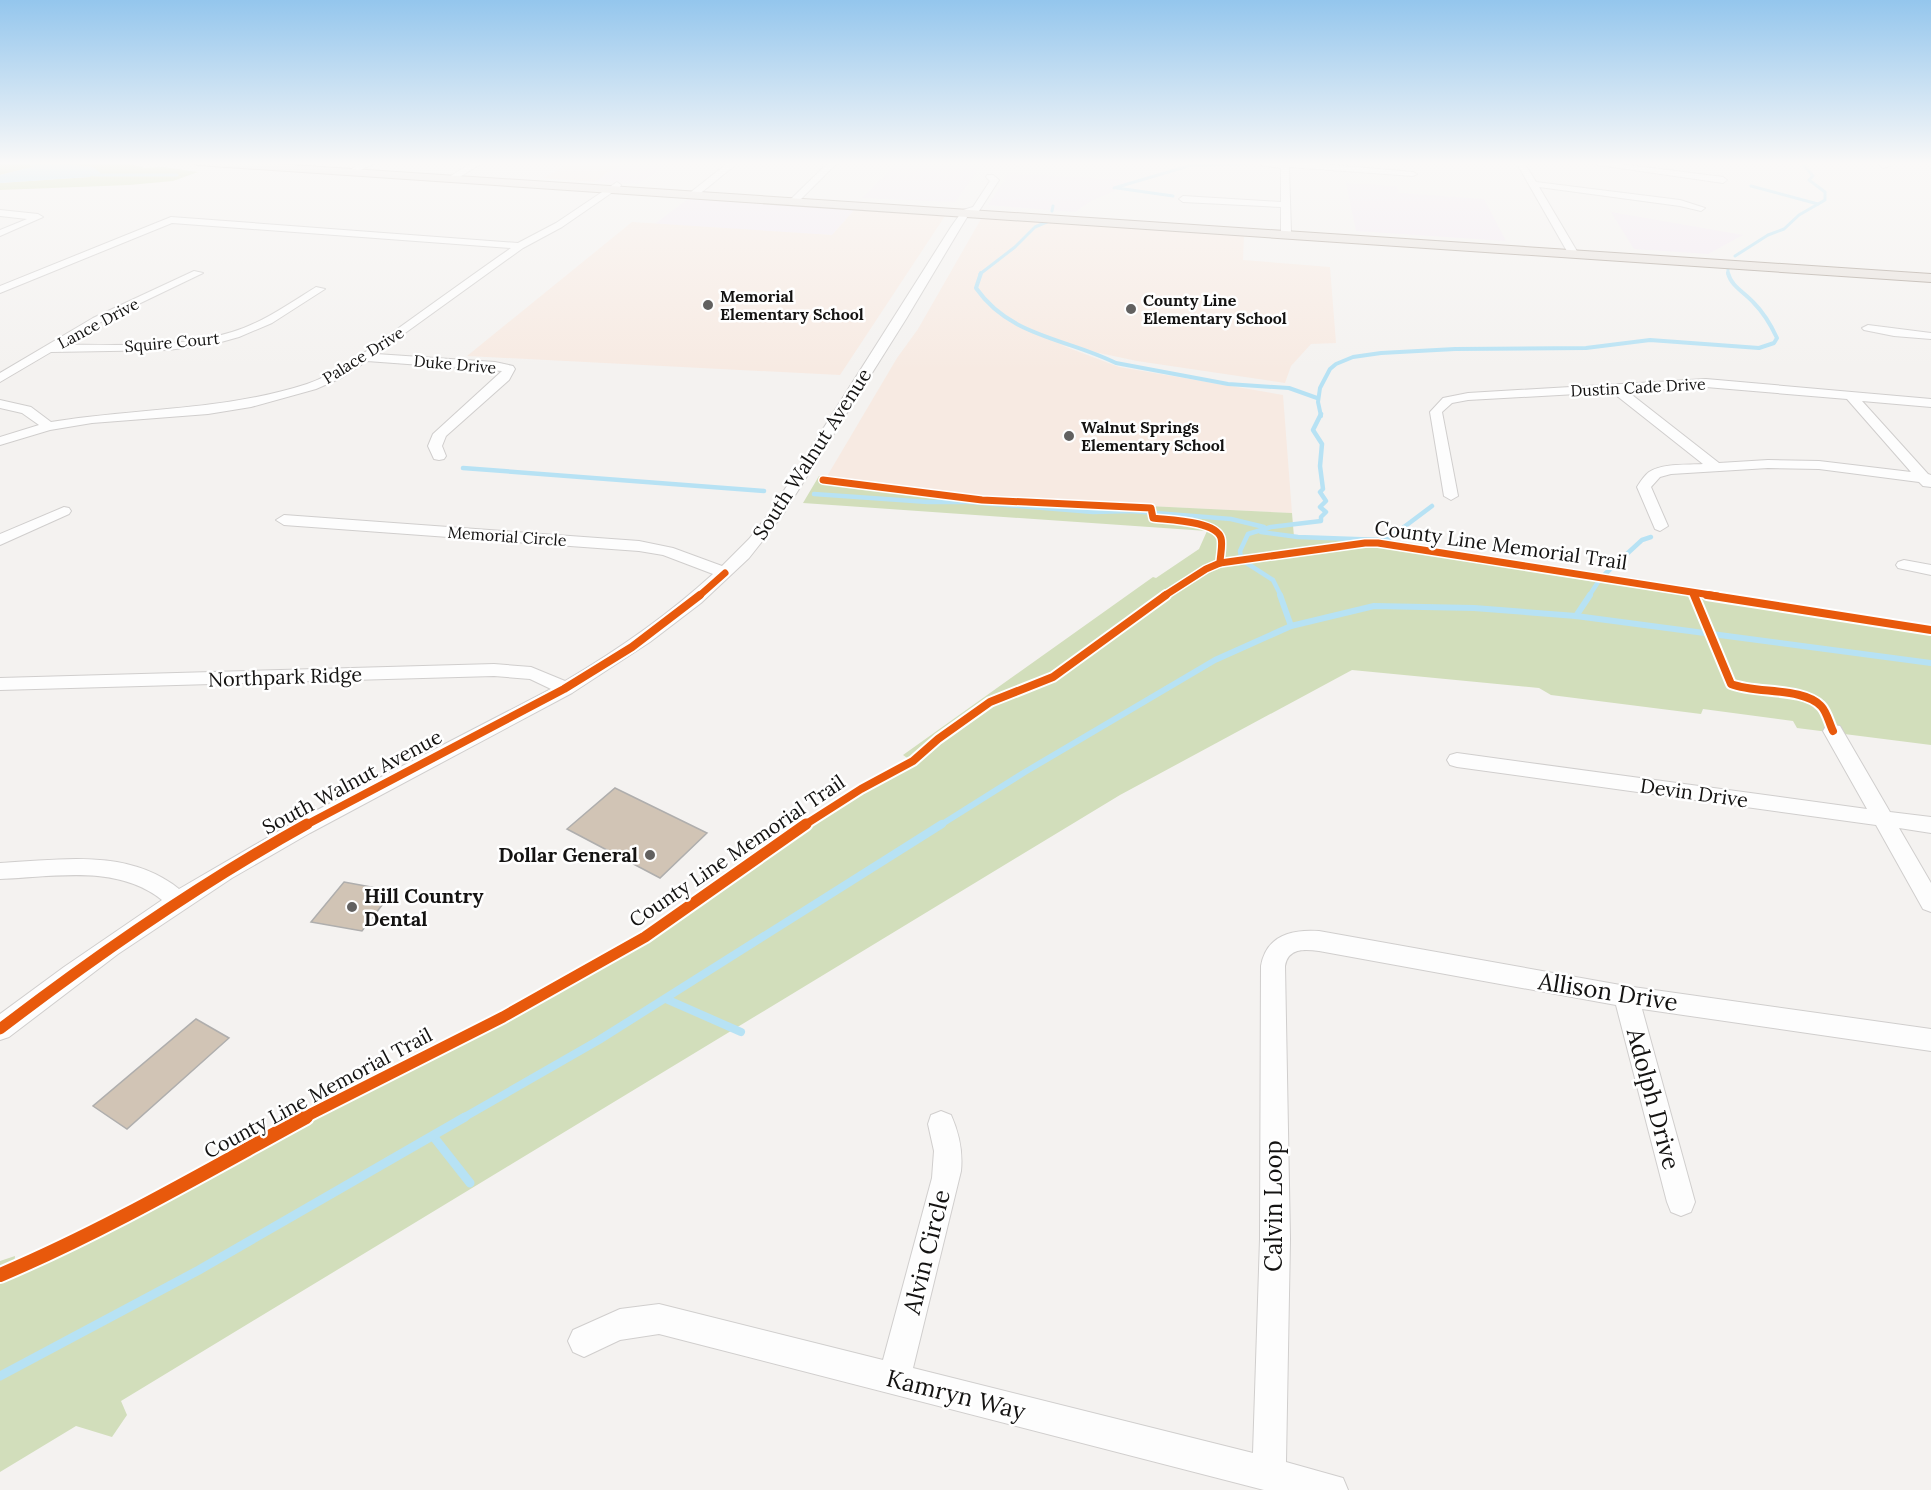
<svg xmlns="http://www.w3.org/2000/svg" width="1931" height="1490" font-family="Lora,serif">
  <rect width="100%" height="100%" fill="#f4f2f0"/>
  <!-- commercial -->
  <g fill="#f3eaf3">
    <path d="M624,162h29l16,1 -31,21 -44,-2z"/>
    <path d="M898,162h86l-29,40 -93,-4z"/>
    <path d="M1009,173l129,8 -47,20 -16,11 -87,-7z"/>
    <path d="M1346,183l51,3 2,7 85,6 22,42 -150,-10z"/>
    <path d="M689,198l167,10 -24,27 -177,-11z"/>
    <path d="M1611,212l132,23 -35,19 -74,-5z"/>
  </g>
  <!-- education -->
  <g fill="#f7eae2">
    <path d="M571,162h53l-30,20 -50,-4z"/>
    <path d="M856,208l89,8 -105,159 -373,-19 165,-134 200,13z"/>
    <path d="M987,217l257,17 -1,26 87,7 6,76 -25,1 -20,22 -6,17 -148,-22 -76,-16 58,22 164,28 9,118 -309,-15 -157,-20 71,-120 21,-29 63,-110z"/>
  </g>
  <!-- green -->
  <path fill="#d2debb" d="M819,476l164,22 309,15 2,24 76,1 561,87v120l-134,-17 -4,-7 -90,-12 -2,5 -150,-19 -12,-7 -187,-18 -232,125 -999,606 6,14 -15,22 -36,-11 -76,46v-211l15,-5 -1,9c108,-47 208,-108 312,-163 105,-56 213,-106 315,-167 45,-27 84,-60 127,-90 46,-31 93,-60 142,-85l-7,-5 250,-178 3,1 43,-29 8,-18 -404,-28z"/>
  <!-- forest -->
  <path fill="#ccdcab" d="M0,162c27,0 126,-4 144,6l19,-1 35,5 -25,9 -44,4 -129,5v-7l89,-6 7,-6 -4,-4 -44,-4 -48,12z"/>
  <!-- water -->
  <path fill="#b7e2f4" d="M48,163l45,4 8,6 -12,4 -89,6v-8z"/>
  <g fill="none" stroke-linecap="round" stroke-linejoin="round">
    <!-- stream-far5 -->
    <g stroke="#b7e2f4" stroke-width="3">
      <path d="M26,162l17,6"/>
      <path d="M1189,165l60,-1"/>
      <path d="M94,175h83"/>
      <path d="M1751,186l67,18"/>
      <path d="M1114,188l71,-21 9,-5"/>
      <path d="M1117,188l56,8"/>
      <path d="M1052,211l1,-5"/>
      <path d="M1735,256l33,-21 16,-6 15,-14 26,-15v-8l-16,-12 4,-4 -12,-14"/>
      <path d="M1728,267v7"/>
      <path d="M980,274l35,-27 20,-20 14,-6"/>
    </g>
    <!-- stream-far4 -->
    <g stroke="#b7e2f4" stroke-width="4">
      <path d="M981,273l-5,15c34,49 90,50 140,75l112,21 61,4 28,10"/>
      <path d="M1321,416l-3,-14 2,-14 10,-19 6,-5 17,-7 28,-4 74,-4 131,-1 64,-8 109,8 15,-5 3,-5c-6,-13 -14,-26 -24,-36 -9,-10 -22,-16 -25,-29"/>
    </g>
    <!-- stream-far3 -->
    <g stroke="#b7e2f4" stroke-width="4.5">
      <path d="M463,468l301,23"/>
      <path d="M814,494l114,8h41l124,10 37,-1 101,8 33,8"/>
      <path d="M1261,532l37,5 85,3 5,-1 44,-33"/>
      <path d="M1241,557l-1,-6 8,-17 23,-7 50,-6v-4l5,-5 -6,-5 6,-6 -6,-9 3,-3 -3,-23 2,-22 -9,-14 8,-16"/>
      <path d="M1245,562l28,18 8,16"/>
      <path d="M1605,574l37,-34 9,-3"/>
      <path d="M1589,596l11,-17"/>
    </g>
    <!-- stream-far2 -->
    <g stroke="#b7e2f4" stroke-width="6">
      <path d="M1280,595l11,31"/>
      <path d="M1576,616l14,-21"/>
      <path d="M939,826l86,-54 190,-112 76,-34 83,-20 100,2 102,8 355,47"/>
    </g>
    <!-- stream-far1 -->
    <g stroke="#b7e2f4" stroke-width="8">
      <path d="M666,999l75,33"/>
      <path d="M463,1118l136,-78 343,-216"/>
    </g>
    <!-- stream -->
    <g stroke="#b7e2f4" stroke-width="9">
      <path d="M433,1136l37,47"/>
      <path d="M0,1376l199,-106 266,-153"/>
    </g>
  </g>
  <!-- building -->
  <g fill="#d1c4b5" stroke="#afaead" stroke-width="1.5">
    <path d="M615,788l92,45 -47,45 -93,-49z"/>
    <path d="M344,882l49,9 -31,40 -51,-9z"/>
    <path d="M196,1019l33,19 -102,91 -34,-23z"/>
  </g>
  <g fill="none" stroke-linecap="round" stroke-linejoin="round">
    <defs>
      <g id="minor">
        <path d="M364,162h12l-23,12 -7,-2z"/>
        <path d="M473,162h11l-31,19 -7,-2z"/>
        <path d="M729,162h10l-42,34h-6v-4z"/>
        <path d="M829,162h9l-41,41h-6v-4z"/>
        <path d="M1296,162l117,10 4,2 -4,2 -124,-9 2,66 -5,3 -5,-3v-26l-98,-5 -4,-3 4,-3 98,6v-34l-21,-3 4,-2z"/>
        <path d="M1516,162h8l12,20 144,18 25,8 -4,3 -21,-5 -141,-19 39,66 -5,3 -5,-3z"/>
        <path d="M1578,162h26l119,15 4,3 -4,3z"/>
        <path d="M1877,162h9l4,4 -7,2z"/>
        <path d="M987,175h6l6,5 -20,31 -10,3 -8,13 -55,92 -124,197 -33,42 -48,45 -51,39 -78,51 -262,140 -78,45 -114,76 -109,83 -9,3v-26l64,-47 98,-67c-45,-36 -108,-23 -162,-21v-16c61,-3 128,-15 179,26l117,-68 255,-132 -21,-10 -36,-3 -494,14v-12l494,-14 37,3 34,14c53,-31 103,-66 148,-107l-50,-19 -24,-4 -355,-26 -8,-5 8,-5 355,26 34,7 49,18 27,-27 22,-28 180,-284 12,-17 10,-3 17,-26 -4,-4z"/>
        <path d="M617,182l4,3 -1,2 -58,40 -39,21 -147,106 119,8 18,4 2,3 -6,11 -63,56 -4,10 4,10 -2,3 -5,1 -5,-1 -6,-13 5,-12 69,-63 -135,-10 -26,17 -25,11 -65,18 -43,7 -116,9 -42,7 -50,15v-8l39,-12 -17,-12 -22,-5v-8l31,7 20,15c85,-14 173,-11 256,-38 32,-11 61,-34 89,-54 38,-27 76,-55 115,-82l-339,-25 -172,70v-7l171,-69 347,26 38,-20z"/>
        <path d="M0,210l38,4 5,3 -43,19v-6l27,-11 -27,-3z"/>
        <path d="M194,271l9,2 -102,49 -38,23c55,-1 115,4 169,-13 30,-9 57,-28 84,-45l9,2 -53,34 -33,14 -25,7 -46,6 -117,2 -51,30v-9l93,-55z"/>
        <path d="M1868,325l63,8v6l-37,-3 -30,-6 -2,-2z"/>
        <path d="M1706,379l225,20v8l-69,-6 66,73 3,1v12l-8,-1 -4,-4 -100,-13 -51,-1 -97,6 -11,3 -9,10 17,39 -8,5 -5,-2 -18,-42c3,-5 8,-12 12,-15 14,-9 39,-7 54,-8l-91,-72 -144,8 -16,3 -10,9 16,84 -7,4 -7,-4 -14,-84 13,-14 25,-5zM1706,387l141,12 64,73 -92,-11 -51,-1 -49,3 -92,-72z"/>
        <path d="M64,507l5,1 2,3 -2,3 -69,31v-11z"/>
        <path d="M1904,560l27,5v10l-33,-7 -2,-3 2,-3z"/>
        <path d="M1833,725l7,1 50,86 41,5v16l-32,-5 32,55v29l-8,-3 -47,-84 -419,-58 -7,-2 -3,-5 3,-5 7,-2 410,56 -44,-78 3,-5z"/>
        <path d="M1319,931l307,55 305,43v22l-289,-42 53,193 -4,10 -10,4 -10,-4 -4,-10 -51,-197 -297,-54c-15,-2 -31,-3 -34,15l5,273 -4,223 57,16 5,12h-84l-605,-156 -39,6 -36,17 -11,-5 -5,-11 5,-11 47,-21 39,-5 224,56 49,-182 2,-27 -6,-27 3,-9 10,-4 10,4c8,18 12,36 10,56l-48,197 340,85 7,-214 1,-273c5,-30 30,-37 58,-35z"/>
      </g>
      <path id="major" d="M192,162h56l1683,112v8l-1734,-117z"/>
    </defs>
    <!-- minor casing -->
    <use href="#minor" stroke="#d0cecd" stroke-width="2"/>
    <!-- major casing -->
    <use href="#major" stroke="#a69b91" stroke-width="2"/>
    <!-- minor -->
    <use href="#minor" fill="#fdfdfd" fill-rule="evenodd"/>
    <!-- major -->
    <use href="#major" fill="#e7e1dc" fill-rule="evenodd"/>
    <defs>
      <g id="cycleway-far3">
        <path d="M823,480l159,20 169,8 2,10c16,2 63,3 68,20 2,7 -1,18 -1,25"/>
        <path d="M1694,594l1,2"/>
        <path d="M699,596l26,-23"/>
        <path d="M1164,596l42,-27 14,-6 145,-20h13l339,53"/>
      </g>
      <g id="cycleway-far2">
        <path d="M1694,595l37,89c25,10 72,3 90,22 6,6 8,17 12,25"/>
        <path d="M1707,595l224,35"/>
        <path d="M304,826l260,-137 68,-42 68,-52"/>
        <path d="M803,826l58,-37 52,-28 25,-22 52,-37 63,-25 113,-82"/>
      </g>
      <g id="cycleway-far1">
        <path d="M0,1029c98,-75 199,-145 307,-205"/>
        <path d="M303,1118l200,-101 142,-80 161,-113"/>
      </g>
      <path id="cycleway" d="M0,1275c106,-45 205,-103 306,-158"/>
    </defs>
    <!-- cycleway-far3 casing -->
    <use href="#cycleway-far3" stroke="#fff" stroke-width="10"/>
    <!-- cycleway-far2 casing -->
    <use href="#cycleway-far2" stroke="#fff" stroke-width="12"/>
    <!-- cycleway-far1 casing -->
    <use href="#cycleway-far1" stroke="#fff" stroke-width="15"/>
    <!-- cycleway casing -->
    <use href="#cycleway" stroke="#fff" stroke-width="18"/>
    <!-- cycleway-far3 -->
    <use href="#cycleway-far3" stroke="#e8590c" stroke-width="7"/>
    <!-- cycleway-far2 -->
    <use href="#cycleway-far2" stroke="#e8590c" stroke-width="8"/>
    <!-- cycleway-far1 -->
    <use href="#cycleway-far1" stroke="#e8590c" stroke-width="11"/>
    <!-- cycleway -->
    <use href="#cycleway" stroke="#e8590c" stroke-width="14"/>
  </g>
  <!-- sky -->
  <linearGradient id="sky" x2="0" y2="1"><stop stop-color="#94c6ed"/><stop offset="0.44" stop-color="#faf9f8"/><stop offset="1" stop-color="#faf9f8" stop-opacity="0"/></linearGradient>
  <rect width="1931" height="371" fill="url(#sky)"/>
  <!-- markers -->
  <g fill="#626160" stroke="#fff" stroke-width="2">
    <circle cx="708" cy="305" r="6"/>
    <circle cx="1131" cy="309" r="6"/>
    <circle cx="1069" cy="436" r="6"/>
    <circle cx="650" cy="855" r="6"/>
    <circle cx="352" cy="907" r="6"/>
  </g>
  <g text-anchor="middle" stroke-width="5" stroke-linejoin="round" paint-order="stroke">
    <!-- far-poi labels -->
    <g font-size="16" font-weight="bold" fill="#141312" stroke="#fff" text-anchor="start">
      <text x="720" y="302">Memorial<tspan x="720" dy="18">Elementary School</tspan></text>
      <text x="1143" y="306">County Line<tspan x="1143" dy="18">Elementary School</tspan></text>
      <text x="1081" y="433">Walnut Springs<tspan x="1081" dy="18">Elementary School</tspan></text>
    </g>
    <!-- far-street labels -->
    <g font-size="16" fill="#141312" stroke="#fff">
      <text transform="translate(98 323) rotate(-28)" y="6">Lance Drive</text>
      <text transform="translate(172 342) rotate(-5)" y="6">Squire Court</text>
      <text transform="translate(363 355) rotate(-32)" y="6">Palace Drive</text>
      <text transform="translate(455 364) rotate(5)" y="6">Duke Drive</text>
      <text transform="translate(1638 387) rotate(-3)" y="6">Dustin Cade Drive</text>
      <text transform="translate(507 536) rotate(4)" y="6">Memorial Circle</text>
    </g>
    <!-- street labels -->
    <g font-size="20" fill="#141312" stroke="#fff">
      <text transform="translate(812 454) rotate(-57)" y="7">South Walnut Avenue</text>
      <text transform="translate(1501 545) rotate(8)" y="7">County Line Memorial Trail</text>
      <text transform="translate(285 677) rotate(-2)" y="7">Northpark Ridge</text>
      <text transform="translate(352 782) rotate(-28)" y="7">South Walnut Avenue</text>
      <text transform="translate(1694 793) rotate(8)" y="7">Devin Drive</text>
      <text transform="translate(737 851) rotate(-34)" y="7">County Line Memorial Trail</text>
      <text transform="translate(318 1093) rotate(-28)" y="7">County Line Memorial Trail</text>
    </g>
    <!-- poi labels -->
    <g font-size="20" font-weight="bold" fill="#141312" stroke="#fff" text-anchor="end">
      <text x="638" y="862">Dollar General</text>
      <text x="364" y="903" text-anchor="start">Hill Country<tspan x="364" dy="23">Dental</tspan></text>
    </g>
    <!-- near-street labels -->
    <g font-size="24" fill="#141312" stroke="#fff">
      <text transform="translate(1608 992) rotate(9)" y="8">Allison Drive</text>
      <text transform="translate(1653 1099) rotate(75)" y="8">Adolph Drive</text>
      <text transform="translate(1274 1206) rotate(-90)" y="8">Calvin Loop</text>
      <text transform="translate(927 1252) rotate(-76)" y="8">Alvin Circle</text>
      <text transform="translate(956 1395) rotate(14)" y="8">Kamryn Way</text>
    </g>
  </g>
</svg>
